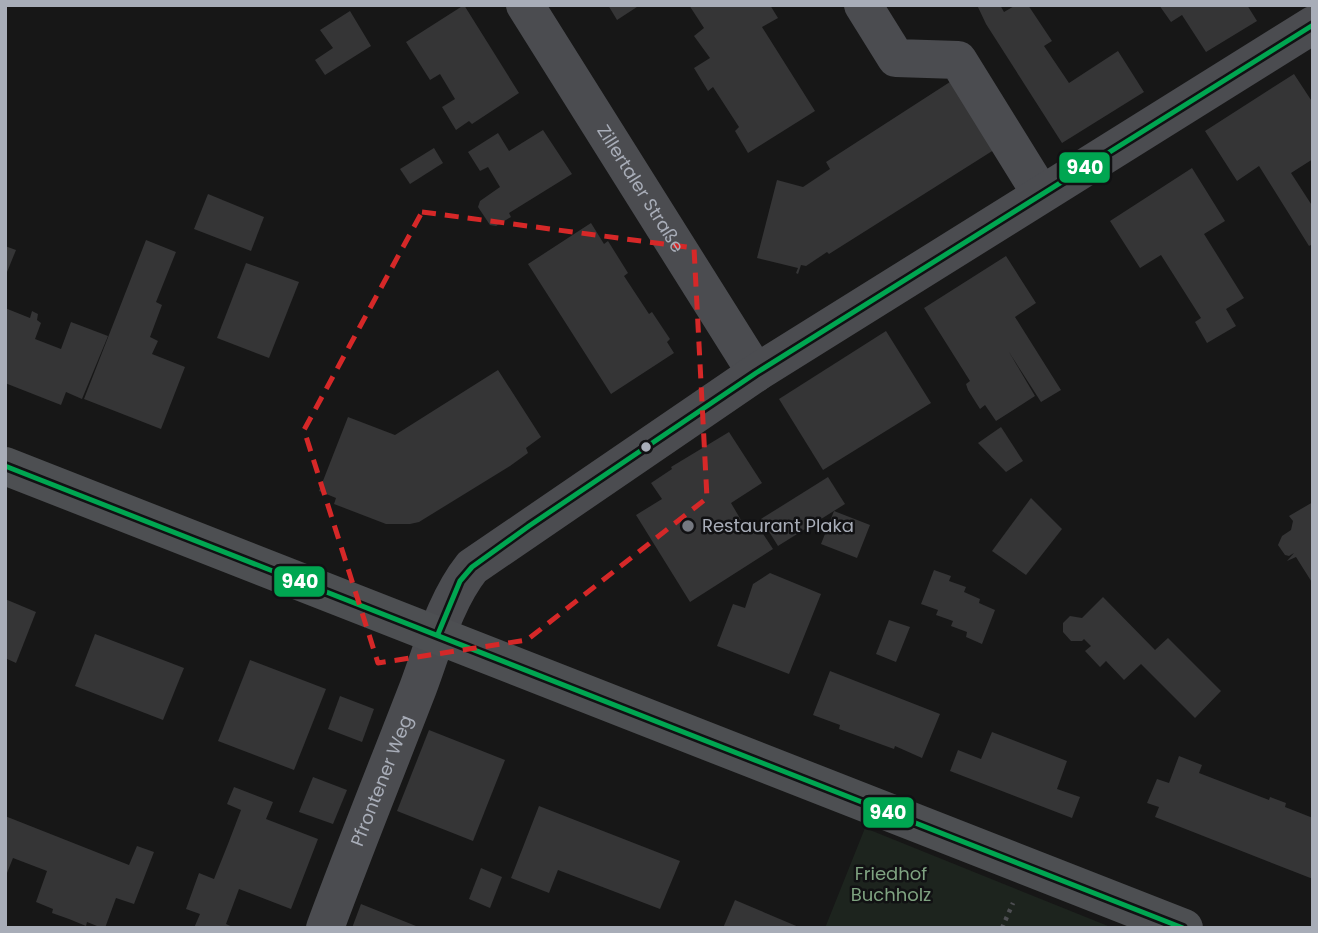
<svg xmlns="http://www.w3.org/2000/svg" width="1318" height="933" font-family="Poppins,sans-serif">
  <rect width="100%" height="100%" fill="#171717"/>
  <!-- green -->
  <path fill="#1d241e" d="M865,828l248,100h-288z"/>
  <!-- building -->
  <g fill="#353536">
    <path d="M464,5l55,88 -47,31 -3,-3 -13,9 -14,-23 13,-8 -15,-25 -10,6 -24,-38z"/>
    <path d="M608,5h32l-23,15z"/>
    <path d="M689,5h81l8,13 -16,9 53,84 -67,42 -13,-22 4,-4 -26,-40 -5,4 -14,-23 16,-10 -16,-22 10,-8z"/>
    <path d="M977,5h23l4,7 12,-7h12l24,36 -8,5 25,37 49,-32 26,41 -82,51 -76,-119z"/>
    <path d="M1159,5h88l10,16 -51,31 -24,-37 -11,7z"/>
    <path d="M350,11l21,35 -46,29 -10,-15 18,-12 -13,-18z"/>
    <path d="M1294,74l19,29v56l-22,14 22,34v37l-4,2 -50,-80 -22,15 -32,-50z"/>
    <path d="M953,80l44,68 -168,106 -2,-2 -21,14 -5,-1 -3,9 -2,-1 2,-5 -41,-10 20,-78 26,7 27,-18 -4,-7z"/>
    <path d="M543,130l29,44 -63,39 2,4 -15,9 -6,-1 -12,-18 2,-6 20,-14 -12,-20 -8,4 -12,-19 30,-19 11,18z"/>
    <path d="M434,148l9,15 -33,21 -10,-15z"/>
    <path d="M1192,168l33,53 -21,13 40,64 -18,11 10,17 -29,17 -12,-21 6,-4 -40,-63 -21,13 -30,-47z"/>
    <path d="M208,194l56,23 -13,34 -57,-22z"/>
    <path d="M591,223l13,21 4,-3 20,32 -4,3 25,38 3,-2 18,27 -3,3 7,11 -63,41 -83,-130z"/>
    <path d="M146,240l30,12 -20,50 6,3 -12,32 8,4 -6,13 33,13 -24,62 -77,-30z"/>
    <path d="M5,246l11,4 -11,27z"/>
    <path d="M1006,256l30,47 -21,14 46,73 -20,12 -32,-50 26,44 -39,25 -11,-16 -5,4 -12,-19 -2,-6 4,-3 -46,-73z"/>
    <path d="M246,263l53,19 -30,76 -52,-20z"/>
    <path d="M5,308l25,10 2,-7 6,3 -1,6 4,3 -6,16 26,10 10,-27 37,14 -26,63 -16,-7 -5,13 -56,-22z"/>
    <path d="M886,331l45,72 -108,67 -44,-71z"/>
    <path d="M498,370l43,67 -15,11 2,5 -18,13 -91,56 -9,2h-24l-52,-20 2,-6 -17,-7 29,-74 47,18z"/>
    <path d="M1001,427l22,34 -17,11 -28,-29z"/>
    <path d="M729,432l33,51 -31,20 17,29 10,-6 15,23 -83,53 -54,-87 26,-16 -11,-16 21,-14 -1,-2z"/>
    <path d="M828,477l17,27 -67,42 -17,-27z"/>
    <path d="M1031,498l31,31 -36,46 -34,-24z"/>
    <path d="M1313,502v82l-17,-27 -9,4 7,-8 -5,3 -4,-1 -7,-10 4,-9 9,-6 2,-9 -4,-5z"/>
    <path d="M834,511l36,14 -13,33 -36,-14z"/>
    <path d="M934,570l17,6 -2,5 17,6 -2,5 16,7 -1,4 16,7 -13,34 -16,-7 1,-5 -16,-6 2,-5 -17,-6 2,-5 -17,-6z"/>
    <path d="M770,573l51,21 -32,80 -72,-28 16,-42 12,4 8,-24z"/>
    <path d="M1103,597l52,53 13,-12 53,53 -26,27 -54,-54 -17,16 -18,-19 -6,6 -15,-16 6,-5 -7,-7 -2,2h-11l-8,-9v-9l7,-7 12,2z"/>
    <path d="M5,599l31,13 -20,51 -11,-5z"/>
    <path d="M889,620l21,7 -14,35 -20,-8z"/>
    <path d="M95,634l89,34 -21,52 -88,-34z"/>
    <path d="M250,660l76,29 -32,81 -76,-29z"/>
    <path d="M830,671l110,43 -18,44 -27,-12 -1,3 -55,-20 1,-4 -27,-10z"/>
    <path d="M340,696l34,13 -12,33 -34,-13z"/>
    <path d="M429,730l76,30 -32,81 -76,-30z"/>
    <path d="M992,732l75,29 -10,28 23,8 -8,21 -122,-47 8,-21 23,9z"/>
    <path d="M1179,756l23,9 -3,8 70,27 1,-3 16,6 -1,4 28,11v61l-158,-62 4,-10 -12,-4 10,-24 12,4z"/>
    <path d="M313,777l34,13 -14,34 -34,-12z"/>
    <path d="M234,787l39,15 -7,17 52,20 -27,70 -52,-20 -13,35 9,4h-41l6,-14 -14,-5 13,-36 15,6 14,-35 13,-34 -14,-6z"/>
    <path d="M539,806l141,55 -20,48 -102,-39 -9,23 -38,-15z"/>
    <path d="M5,816l124,49 8,-19 17,6 -20,52 -18,-6 -11,30h-3l-15,-6 -1,4 -17,-7 -17,-6 1,-4 -17,-7 11,-31 -34,-13 -8,20z"/>
    <path d="M481,868l21,9 -12,31 -21,-9z"/>
    <path d="M735,900l66,28h-78z"/>
    <path d="M361,904l60,24h-69z"/>
  </g>
  <g fill="none" stroke-linecap="round" stroke-linejoin="round">
    <!-- path -->
    <path stroke="#4d4e52" stroke-width="4.5" stroke-dasharray="3.5 5" stroke-linecap="butt" d="M1002,928l11,-25"/>
    <!-- minor -->
    <g stroke="#4b4c50" stroke-width="38">
      <path id="s1" d="M525,5l231,368"/>
      <path d="M863,5l33,53 62,2 83,134"/>
      <path id="s2" d="M325,928c30,-81 62,-160 93,-240 15,-40 27,-87 54,-121l284,-194 557,-348"/>
    </g>
    <!-- major -->
    <path stroke="#4d4f52" stroke-width="38" d="M5,466l1179,462"/>
    <defs>
      <g id="bus-1">
        <path d="M5,466l1178,462"/>
        <path d="M438,634l22,-53 12,-14 57,-41 227,-153 557,-348"/>
      </g>
    </defs>
    <!-- bus-1 casing -->
    <use href="#bus-1" stroke="#111113" stroke-width="10"/>
    <!-- bus-1 -->
    <use href="#bus-1" stroke="#00a651" stroke-width="5"/>
  </g>
  <!-- marked area -->
  <path fill="none" stroke="#d62828" stroke-width="5" stroke-dasharray="14 9" stroke-linejoin="round" d="M422,212l272,36 13,250 -180,142 -149,23 -74,-233z"/>
  <!-- markers -->
  <circle fill="#a8adb8" stroke="#111113" stroke-width="2.5" cx="646" cy="447" r="6"/>
  <circle fill="#757880" stroke="#111113" stroke-width="2.5" cx="688" cy="526" r="7"/>
  <g text-anchor="middle" stroke-width="5" stroke-linejoin="round" paint-order="stroke">
    <!-- street labels -->
    <g font-size="18" fill="#a8adb8" stroke="#111113">
      <text dy="6" stroke="none"><textPath href="#s1" startOffset="217">Zillertaler Straße</textPath></text>
      <text dy="6" stroke="none"><textPath href="#s2" startOffset="158">Pfrontener Weg</textPath></text>
    </g>
    <!-- poi labels -->
    <g font-size="18" fill="#a8adb8" stroke="#111113" text-anchor="start">
      <text x="702" y="532">Restaurant Plaka</text>
    </g>
    <!-- park labels -->
    <g font-size="18" fill="#7fa381" stroke="#111113">
      <text x="891" y="880">Friedhof<tspan x="891" dy="21">Buchholz</tspan></text>
    </g>
  </g>
  <g stroke="#111113" stroke-width="2.5">
    <rect x="1058" y="151" width="53" height="33" rx="7" fill="#00a651"/>
    <rect x="273" y="565" width="53" height="33" rx="7" fill="#00a651"/>
    <rect x="862" y="796" width="53" height="33" rx="7" fill="#00a651"/>
  </g>
  <g font-size="19" text-anchor="middle" font-weight="bold" fill="#fff">
    <text x="1085" y="174">940</text>
    <text x="300" y="588">940</text>
    <text x="888" y="819">940</text>
  </g>
  <!-- border -->
  <rect width="1318" height="933" fill="none" stroke="#a8adb8" stroke-width="14"/>
</svg>
